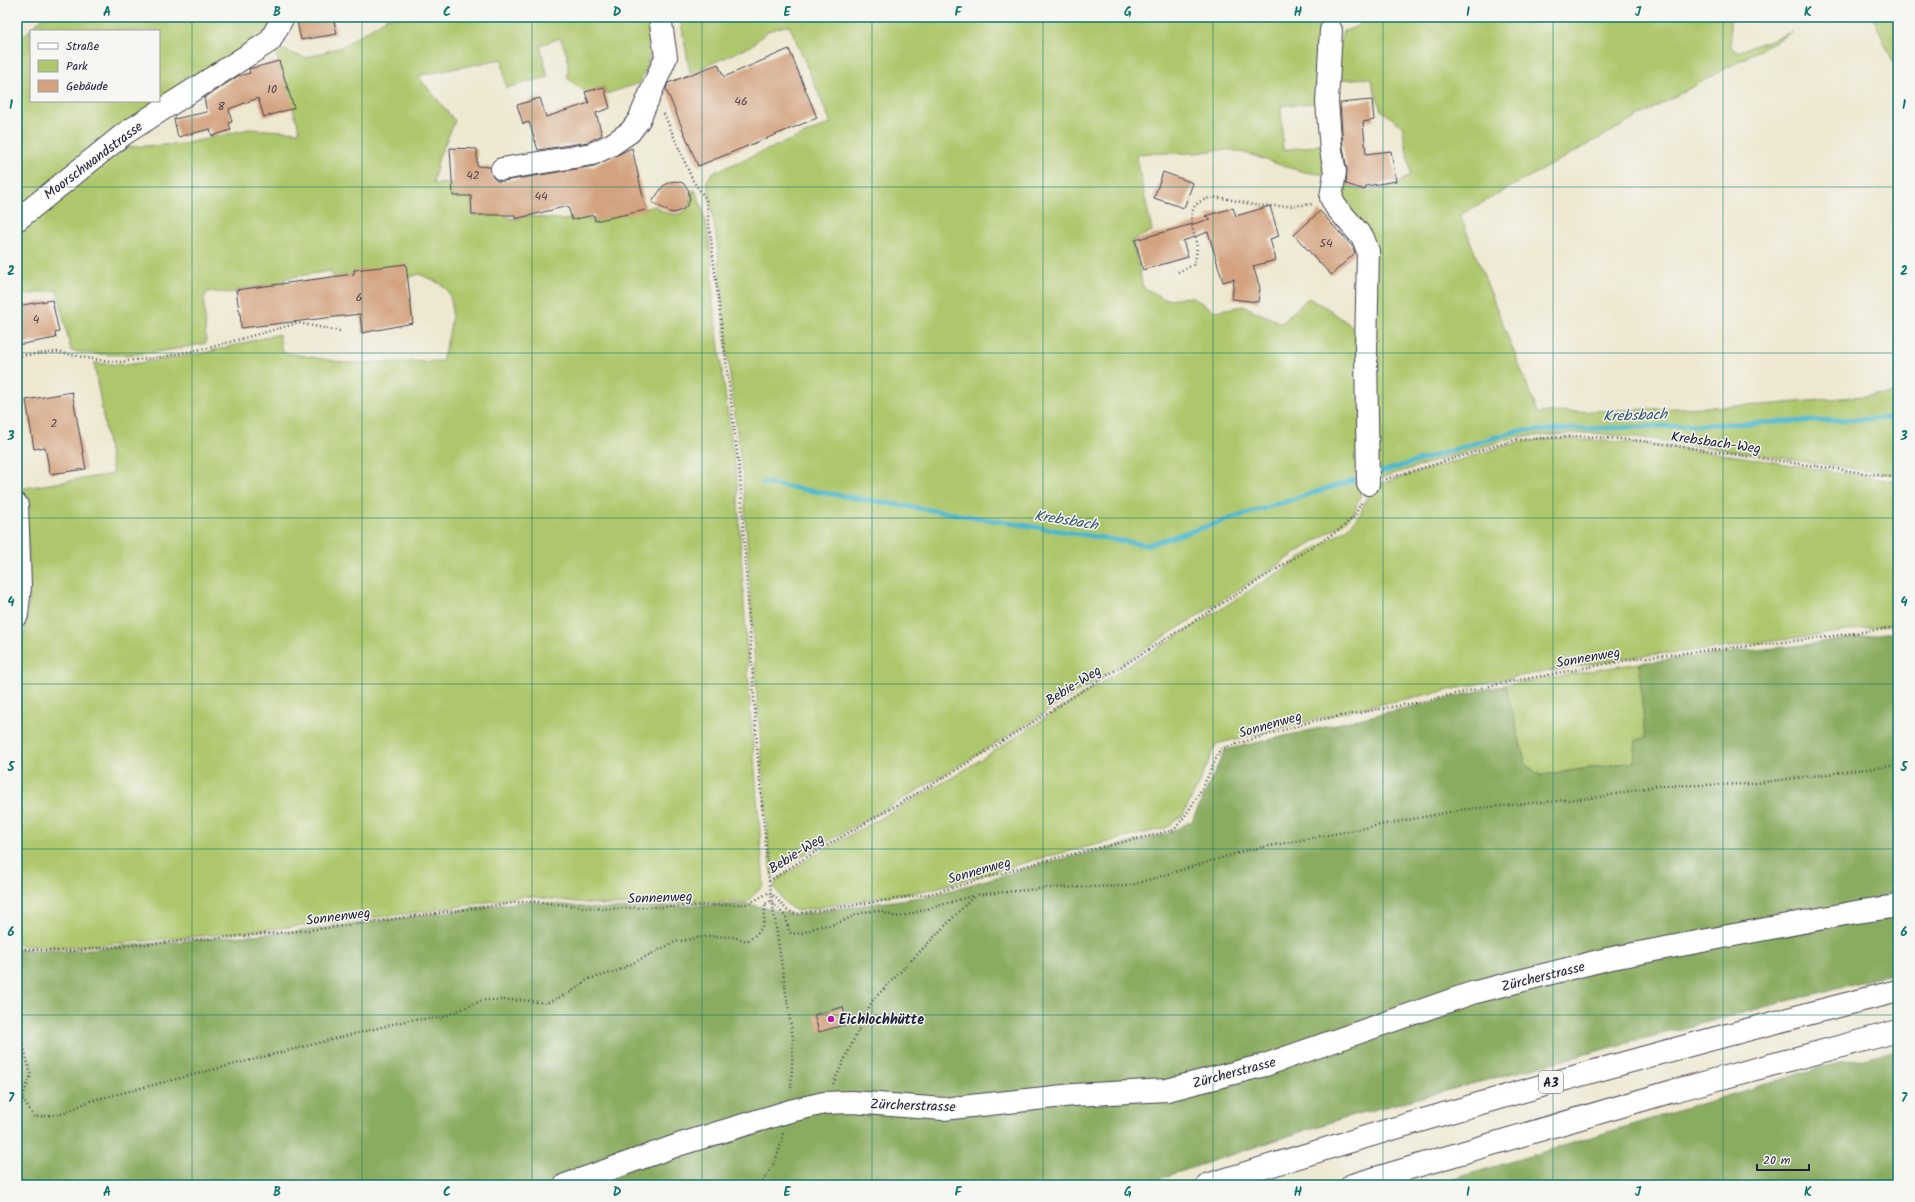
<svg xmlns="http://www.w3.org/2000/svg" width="1915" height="1202" font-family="Kalam,sans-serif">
  <rect width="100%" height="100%" fill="#f6f6f2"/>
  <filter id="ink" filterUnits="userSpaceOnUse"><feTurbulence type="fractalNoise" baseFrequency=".025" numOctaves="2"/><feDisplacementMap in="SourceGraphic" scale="8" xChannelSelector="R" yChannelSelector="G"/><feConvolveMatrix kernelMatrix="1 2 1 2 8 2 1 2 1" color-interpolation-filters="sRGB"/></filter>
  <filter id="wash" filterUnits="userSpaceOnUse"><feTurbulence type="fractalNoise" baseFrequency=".012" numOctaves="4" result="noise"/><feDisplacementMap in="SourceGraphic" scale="16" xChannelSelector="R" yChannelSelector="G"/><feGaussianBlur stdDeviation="0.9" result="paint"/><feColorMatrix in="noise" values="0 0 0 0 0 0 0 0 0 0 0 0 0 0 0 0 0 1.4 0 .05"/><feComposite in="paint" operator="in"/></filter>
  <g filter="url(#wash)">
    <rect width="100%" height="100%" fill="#eee8d0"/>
    <!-- green -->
    <g fill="#aec76c" stroke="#687454" fill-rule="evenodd">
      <path d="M43,17h229l-4,16 -251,173v-164zM31,31h128v70h-128z"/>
      <path d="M386,17h266c3,27 -2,41 -12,66l-34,11 -2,-7 -19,5 -18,-14c3,-17 0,-25 -7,-40l-20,7 8,32 -42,11 -4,-29 -84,17 37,45 -16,36 -6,27 19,-1 1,13h18l1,19h28l15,4 14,-3 35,4 22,-3 9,4 60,-15c18,15 36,10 36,-15l4,-1c15,32 18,77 18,113l24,179 13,223 14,180 -17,17 -144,3 -77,-9 -104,16 -166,19 -191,17 -48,-3v-289c20,-50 10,-115 7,-168l89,-14 -19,-111 32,2 78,-12 75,-19 3,18 64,11 96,-2c5,-17 17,-58 4,-72 -6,-7 -19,-11 -27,-15l-12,4 -53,-8v4l-21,3 -2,-6 -46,7v5l-49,7v2c-10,2 -18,-1 -29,0l-3,7 2,44c-47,10 -87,16 -135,8l-14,-61 -40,6v-65l84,-73 16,-2 8,-9 58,-3 66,-15 51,3 -21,-71 -7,-15 33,12 36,-11 45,-28z"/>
      <path d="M680,17h649l-3,85 -45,4 2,44 45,-6 2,30c-33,2 -66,-18 -99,-24 -11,-1 -25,2 -37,3 -19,1 -39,-2 -58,2l16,76 -19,9 10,47 21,12 28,-2 23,14 28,-5 39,17 26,-25 19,10 34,25 4,148 -11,32 -12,11 -326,207 -106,64 -110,62 -28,19 -2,-9 -14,-182 -13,-206 -16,-126 -10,-112 -10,-60 5,-8 119,-50 -41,-96 -5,-1 -17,5 -17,15 -61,27z"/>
      <path d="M1372,17h358l1,30 6,5 55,-20 -332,183 78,198 225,-8 135,-12v82l-247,-36 -57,-6 -78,4 -136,41 -6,1 -2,-231 -29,-41 -4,-25c8,3 17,7 25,9 15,2 36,-7 47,-17l-9,-48 -21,-16 -11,-32 -36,2 8,-48 11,-4z"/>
      <path d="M1873,17h25v56z"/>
      <path d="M1554,439c114,1 231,26 344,43v142l-176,24 -84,8 -135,23 -137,28 -150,37 -15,35 -18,36 -17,13 -125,30 -108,31 -136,22c-11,-5 -17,-14 -23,-25l4,-7 35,-23 145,-82 171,-109 65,-39 154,-98 12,-13 10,-26 6,-4 143,-43z"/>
      <path d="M1639,663l6,75 -9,3 -2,21 -94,13 -14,-10 -21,-80z"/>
    </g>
    <!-- forest -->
    <g fill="#8aac60" stroke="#56674e">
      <path d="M1898,631v341l-552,145 -206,68h-1123v-236l49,2 245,-21 218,-29 72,8 147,-5 47,11 139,-20 108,-31 125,-30 25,-13 33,-71 280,-65 21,80 14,10 94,-13 2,-22 9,-2 -6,-75 173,-19z"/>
      <path d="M1898,1050v135h-464l385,-117z"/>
    </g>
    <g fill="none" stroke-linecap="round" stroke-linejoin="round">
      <!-- stream -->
      <g stroke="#4db7ca" stroke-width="5">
        <path d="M1378,473l138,-42 382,-13"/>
        <path d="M763,483l384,62 211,-66"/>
      </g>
    </g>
    <g id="blocks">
      <!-- building -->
      <g fill="#d3a27e">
        <path d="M296,17h37l4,17 -36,6z"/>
        <path d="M789,49l28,69 -119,48 -32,-77 2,-6 50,-19 6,13z"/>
        <path d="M279,61l15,47 -30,9 -6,-19 -29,11 3,13 -3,1 2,7 -19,6 -2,-7 -32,8 -4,-18 33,-7 -3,-14 34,-22 12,-3 -1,-4z"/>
        <path d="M604,87l6,21 -14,5 6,22 -14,7 -50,8 -9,-28 -6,2 -6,-19 23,-7 6,19 43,-14 -4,-11z"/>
        <path d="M1372,100l2,20 -11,2 3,32 25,-3 5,30 -30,5 -1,4 -19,-6 1,-14 -4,-22 -3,-45z"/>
        <path d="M450,148l27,1v17l13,1 3,10 4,4h7l90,-15 38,-18 14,62 -51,11 -1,-6 -22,5 -4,-14 -53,13v-4h-43l-1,-19h-18z"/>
        <path d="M1163,172l30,11 -9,25 -30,-10z"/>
        <path d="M676,181l7,2 5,6 2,11 -4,7 -4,3 -8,3 -5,-1 -17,-10 11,-16 7,-4z"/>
        <path d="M1270,206l9,30 -9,3 6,21 -23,6 7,22 -2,14 -26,-3 2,-20 -11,3 -15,-50 -25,9 5,16 -45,13 -8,-30 76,-21 -6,-3 28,-8 3,8z"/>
        <path d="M1320,211l33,36 2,6 -24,22 -37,-40z"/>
        <path d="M406,264l7,59 -51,10 -2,-19 -119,14 -1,-18h-1l-3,-20 118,-16v-4z"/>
        <path d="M52,300l7,32 -4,1 1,5 -39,7v-39z"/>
        <path d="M72,392l14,77 -36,5 -5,-27 -11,2 -8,-49z"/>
        <path d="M843,1007l4,17 -28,8 -5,-17z"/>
      </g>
    </g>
  </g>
  <g filter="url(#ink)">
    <use href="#blocks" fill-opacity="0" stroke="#414051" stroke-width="1"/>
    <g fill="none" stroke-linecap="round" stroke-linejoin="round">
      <defs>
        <g id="minor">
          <path d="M1331,30l-4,72 4,48 4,22 -4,26 5,9 27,31 5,13 -2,100 2,133"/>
          <path d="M502,169l90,-15 19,-9 19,-13 9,-12 27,-63 -6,-40"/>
          <path d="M17,220l107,-86 146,-93 13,-24"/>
          <path d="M17,505l3,81 -3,29"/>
          <path d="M565,1185l116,-41 109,-33 34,-8 28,-1 91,7 130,-14 94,-5 98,-25 207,-72 135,-34 249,-47 42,-6"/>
        </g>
        <g id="highway">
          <path d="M1207,1185c229,-71 459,-136 691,-194"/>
          <path d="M1352,1185l321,-94 225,-60"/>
        </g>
      </defs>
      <!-- minor casing -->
      <use href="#minor" stroke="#414051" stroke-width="24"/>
      <!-- highway casing -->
      <use href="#highway" stroke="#414051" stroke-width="24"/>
      <!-- path -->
      <g stroke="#414051" stroke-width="2.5" stroke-dasharray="1 3" stroke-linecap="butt">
        <path d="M664,114l29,67 13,18 34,277 18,285 11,120 24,158 -2,52"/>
        <path d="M1178,272l15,-7c11,-24 -7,-36 0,-56 3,-6 10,-10 17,-11 14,-2 31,5 45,7 20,2 39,1 58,-1"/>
        <path d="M17,356l40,-4 30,6 32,4 42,-5 47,-9 90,-25 42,8"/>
        <path d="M1386,479l129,-39 68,-4 59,5 256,37"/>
        <path d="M769,881l33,-21 153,-89 384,-241 15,-13 8,-16"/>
        <path d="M17,949l49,2 245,-21 218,-29 72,8 147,-5 22,-12 17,18 9,4 138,-21 109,-32 131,-31c21,-25 34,-52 46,-81l93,-28 107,-19 83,-19 136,-25 173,-19 86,-12"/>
        <path d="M17,1023l14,52 -9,23 12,19 28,-3 28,-13 319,-81 32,-2 42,-18h38l26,3 24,-11 17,-13 27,-7 60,-30 33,-6 25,1 14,4c17,-10 18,-19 18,-37l6,-3 15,16 3,15c11,5 21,-3 32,-6 3,-1 6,0 9,-1 12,-2 23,-10 35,-13 18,-4 19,3 35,5l75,-22 72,-7 81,-2 120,-36 218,-41 135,-12 53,-11 95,-2 149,-19"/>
        <path d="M833,1084l39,-83 103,-106"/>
        <path d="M760,1185c12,-17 20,-31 23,-52"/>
      </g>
      <!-- minor -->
      <use href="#minor" stroke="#fff" stroke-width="22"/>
      <!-- highway -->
      <use href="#highway" stroke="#fff" stroke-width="22"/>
    </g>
  </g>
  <!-- grid -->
  <path fill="none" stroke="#0f766e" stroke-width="1" stroke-opacity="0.55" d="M192,17v1168M362,17v1168M532,17v1168M702,17v1168M872,17v1168M1043,17v1168M1213,17v1168M1383,17v1168M1553,17v1168M1723,17v1168M17,187h1881M17,353h1881M17,518h1881M17,684h1881M17,849h1881M17,1015h1881"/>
  <!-- markers -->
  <circle fill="#b5179e" stroke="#f6f6f2" stroke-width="1.5" cx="831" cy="1019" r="4"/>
  <g text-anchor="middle" stroke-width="3" stroke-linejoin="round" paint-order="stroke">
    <!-- number labels -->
    <g font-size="12" fill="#4e424c">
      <text x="272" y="93">10</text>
      <text x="741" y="105">46</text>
      <text x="221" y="110">8</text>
      <text x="473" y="179">42</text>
      <text x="541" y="200">44</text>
      <text x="1326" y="247">54</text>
      <text x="359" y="301">6</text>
      <text x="36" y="323">4</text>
      <text x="54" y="427">2</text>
    </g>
    <!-- shield labels -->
    <rect fill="#f6f6f2" stroke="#626272" stroke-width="1" x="1539" y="1071" width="24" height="22" rx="3"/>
    <g font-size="13" font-weight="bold" fill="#22223b">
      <text x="1551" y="1087">A3</text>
    </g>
    <!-- street labels -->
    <g font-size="14" fill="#22223b" stroke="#f6f6f2">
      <text transform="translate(93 160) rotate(-37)" y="5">Moorschwandstrasse</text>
      <text transform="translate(1716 442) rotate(8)" y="5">Krebsbach-Weg</text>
      <text transform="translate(1588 657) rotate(-10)" y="5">Sonnenweg</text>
      <text transform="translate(1073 685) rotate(-32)" y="5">Bebie-Weg</text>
      <text transform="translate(1270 724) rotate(-16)" y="5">Sonnenweg</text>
      <text transform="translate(796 853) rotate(-32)" y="5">Bebie-Weg</text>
      <text transform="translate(979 870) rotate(-16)" y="5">Sonnenweg</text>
      <text transform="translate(660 897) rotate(-2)" y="5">Sonnenweg</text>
      <text transform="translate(338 916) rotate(-7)" y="5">Sonnenweg</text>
      <text transform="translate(1543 976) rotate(-14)" y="5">Zürcherstrasse</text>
      <text transform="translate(1234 1072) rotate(-15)" y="5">Zürcherstrasse</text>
      <text transform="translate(913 1105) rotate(2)" y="5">Zürcherstrasse</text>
    </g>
    <!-- poi labels -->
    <g font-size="14" font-weight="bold" fill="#22223b" stroke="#f6f6f2" text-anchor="start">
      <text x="839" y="1024">Eichlochhütte</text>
    </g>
    <!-- water labels -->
    <g font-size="15" font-style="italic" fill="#31566d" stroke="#f6f6f2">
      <text transform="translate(1635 415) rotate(-2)" y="5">Krebsbach</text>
      <text transform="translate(1066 520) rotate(9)" y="5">Krebsbach</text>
    </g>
  </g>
  <!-- margin -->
  <rect width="1915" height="1202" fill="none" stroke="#f6f6f2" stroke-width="44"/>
  <!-- legend -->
  <rect x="30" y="30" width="130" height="72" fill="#f6f6f2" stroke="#a1a1a9"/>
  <rect x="38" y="43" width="20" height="6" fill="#ffffff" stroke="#a1a1a9"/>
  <text x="66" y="50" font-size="12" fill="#22223b">Straße</text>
  <rect x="38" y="60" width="20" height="12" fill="#aec76c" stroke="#a1a1a9"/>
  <text x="66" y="70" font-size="12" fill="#22223b">Park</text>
  <rect x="38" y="80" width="20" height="12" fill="#d3a27e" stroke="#a1a1a9"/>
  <text x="66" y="90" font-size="12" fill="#22223b">Gebäude</text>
  <!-- scale -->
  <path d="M1757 1164v6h52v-6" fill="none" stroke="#22223b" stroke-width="2"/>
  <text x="1763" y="1164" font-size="12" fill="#22223b" stroke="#f6f6f2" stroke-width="3" paint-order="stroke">20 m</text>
  <rect x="22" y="22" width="1871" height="1158" fill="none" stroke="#0f766e" stroke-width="1.5"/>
  <g font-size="13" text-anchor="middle" font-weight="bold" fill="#0f766e">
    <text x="107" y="16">A</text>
    <text x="277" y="16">B</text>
    <text x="447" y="16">C</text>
    <text x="617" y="16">D</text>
    <text x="787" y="16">E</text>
    <text x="958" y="16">F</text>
    <text x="1128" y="16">G</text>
    <text x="1298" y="16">H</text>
    <text x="1468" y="16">I</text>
    <text x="1638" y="16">J</text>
    <text x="1808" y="16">K</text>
    <text x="11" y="109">1</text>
    <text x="1904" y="109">1</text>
    <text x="11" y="275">2</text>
    <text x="1904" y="275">2</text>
    <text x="11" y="440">3</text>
    <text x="1904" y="440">3</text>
    <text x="11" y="606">4</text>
    <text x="1904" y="606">4</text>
    <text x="11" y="771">5</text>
    <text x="1904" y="771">5</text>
    <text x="11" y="936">6</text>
    <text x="1904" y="936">6</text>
    <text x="11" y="1102">7</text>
    <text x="1904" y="1102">7</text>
    <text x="107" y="1196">A</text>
    <text x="277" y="1196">B</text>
    <text x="447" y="1196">C</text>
    <text x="617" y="1196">D</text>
    <text x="787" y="1196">E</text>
    <text x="958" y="1196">F</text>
    <text x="1128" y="1196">G</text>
    <text x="1298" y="1196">H</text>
    <text x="1468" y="1196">I</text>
    <text x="1638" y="1196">J</text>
    <text x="1808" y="1196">K</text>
  </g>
</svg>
